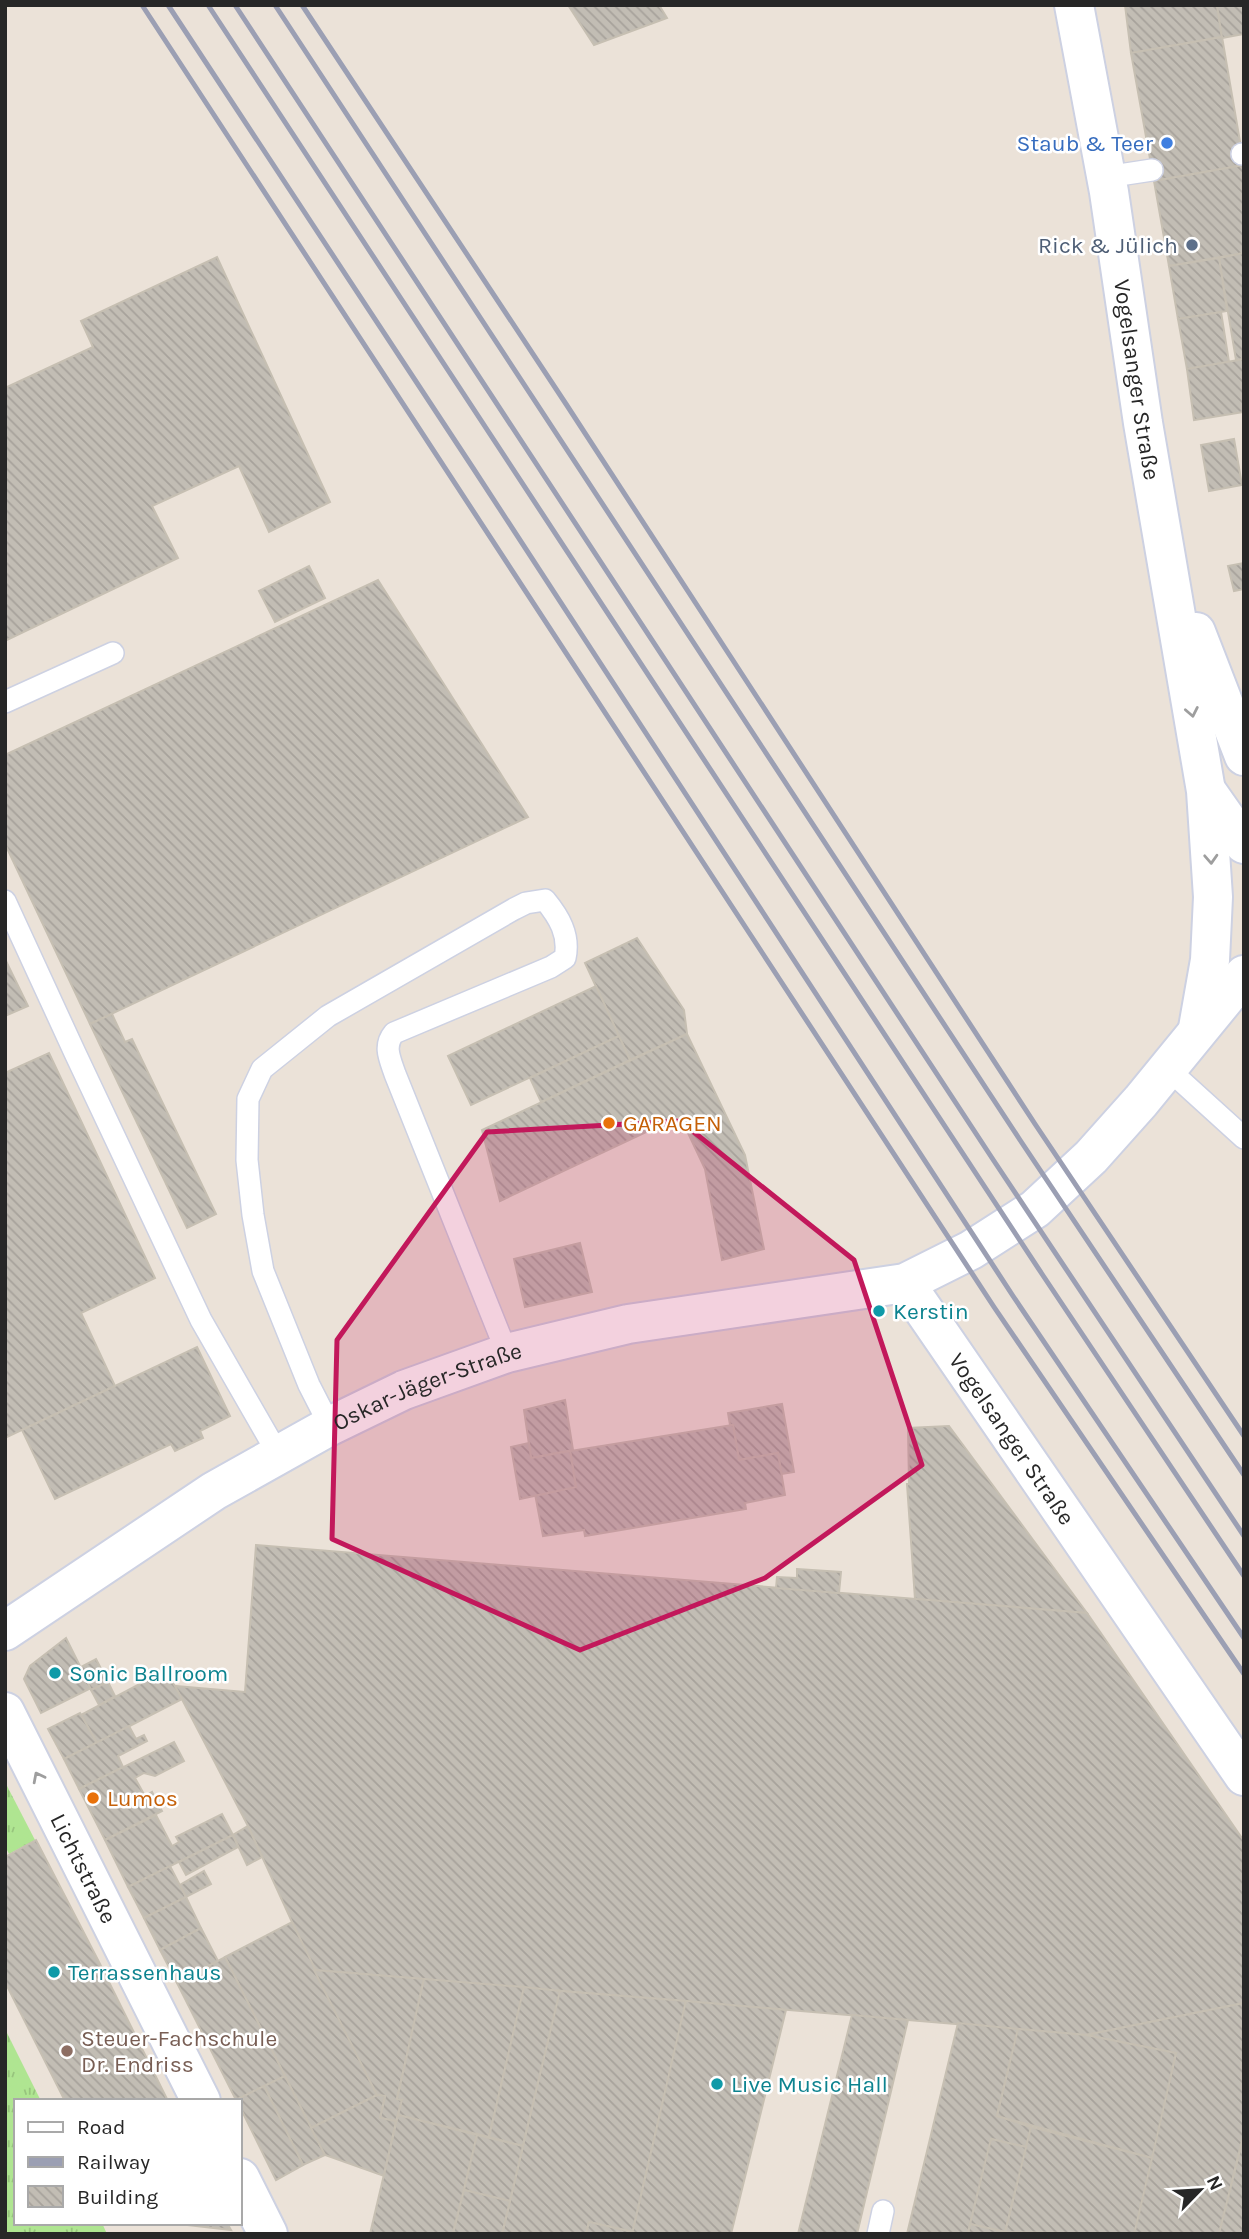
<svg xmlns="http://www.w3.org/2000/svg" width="1249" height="2239" font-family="Karla,sans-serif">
  <defs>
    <pattern id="grass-tufts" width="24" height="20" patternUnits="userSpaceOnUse" patternTransform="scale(1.75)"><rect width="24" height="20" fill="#afe591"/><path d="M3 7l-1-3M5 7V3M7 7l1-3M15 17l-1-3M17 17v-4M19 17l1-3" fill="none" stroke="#97c47d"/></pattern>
    <pattern id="building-back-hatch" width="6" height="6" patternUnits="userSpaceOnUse" patternTransform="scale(1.75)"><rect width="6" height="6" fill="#c2bdb4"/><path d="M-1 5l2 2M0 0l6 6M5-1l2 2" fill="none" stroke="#a7a29b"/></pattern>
  </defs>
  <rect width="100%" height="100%" fill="#ebe2d8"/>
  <!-- grass -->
  <g fill="url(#grass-tufts)">
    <path d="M5,1782l30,58 -26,14 -4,-8z"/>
    <path d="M5,2029l36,72h-25v122h86l5,11h-102z"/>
  </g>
  <!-- building -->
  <g fill="url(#building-back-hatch)" stroke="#c6bfb2" stroke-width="2">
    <path d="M568,5h91l8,13 -73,27z"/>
    <path d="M1125,5h92l5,32 -91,16z"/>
    <path d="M1217,5h27v29l-22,4z"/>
    <path d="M1222,37l22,128 -90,16 -23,-128z"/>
    <path d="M1244,165v88l-75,13 -15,-85z"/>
    <path d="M1244,253v106l-8,1 -17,-102z"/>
    <path d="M217,257l113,245 -61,30 -30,-66 -87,40 26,52 -173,83v-253l88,-41 -12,-26z"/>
    <path d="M1219,258l8,53 -49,8 -9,-53z"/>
    <path d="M1221,312l8,50 -42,7 -9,-50z"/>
    <path d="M1244,359v53l-50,8 -7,-51z"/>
    <path d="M1234,439l8,46 -33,6 -8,-46z"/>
    <path d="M1244,563v26l-10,2 -6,-25z"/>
    <path d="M309,566l16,32 -50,24 -16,-31z"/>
    <path d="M378,580l150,237 -438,207 -85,-180v-89z"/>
    <path d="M637,938l47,72 3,24 -57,26 -45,-97z"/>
    <path d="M5,959l23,47 -23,10z"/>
    <path d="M596,986l23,50 -148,69 -23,-49z"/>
    <path d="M112,1014l13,28 7,-3 84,175 -29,14 -97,-204z"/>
    <path d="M687,1034l58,121 19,94 -42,11 -17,-91 -25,-53 -180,85 -18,-71z"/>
    <path d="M619,1036l11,24 -89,42 -11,-24z"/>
    <path d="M49,1053l106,225 -74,35 34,73 -110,52v-365z"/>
    <path d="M580,1243l12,49 -67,15 -11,-48z"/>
    <path d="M197,1347l33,69 -30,15 3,7 -28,13 -4,-7 -116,55 -33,-69z"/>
    <path d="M565,1400l8,50 -42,8 -7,-48z"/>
    <path d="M782,1404l12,68 -13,2 -3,-21 -39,7 -6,-35h-3l-2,-12z"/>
    <path d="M733,1425l6,35 39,-7 7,42 -40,8 1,6 -161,27 -1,-6 -41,6 -8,-42 41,-7 -6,-36z"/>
    <path d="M949,1426l138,187 -172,-14 -8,-115h2l-1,-56z"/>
    <path d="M529,1443l2,15 39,-7 6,36 -56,12 -9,-52z"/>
    <path d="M256,1545l831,68 157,228v162l-158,32 -772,-65 -66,-144 -73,-140 70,6z"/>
    <path d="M797,1569l44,3 -2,21 -63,-5 1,-11 20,1z"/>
    <path d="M66,1638l25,50 -50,25 -17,-34 6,-13z"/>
    <path d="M96,1659l12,23 -17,8 -10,-23z"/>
    <path d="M166,1670l16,29 -85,44 -16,-28z"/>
    <path d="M108,1682l7,14 -16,9 -8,-15z"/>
    <path d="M80,1713l17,30 -33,16 -16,-30z"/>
    <path d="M129,1726l7,13 8,-4 3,6 -29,15 5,11 -44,22 -15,-30z"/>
    <path d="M174,1742l10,19 -29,15 -11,-3 -9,5 10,18 7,-4 10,19 -57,29 -26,-51z"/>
    <path d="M222,1814l11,21 -105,52 -23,-47 51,-25 16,31 7,-4 -3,-5z"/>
    <path d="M248,1826l14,31 -15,8 -14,-30z"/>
    <path d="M233,1835l5,12 -52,28 -7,-13z"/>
    <path d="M36,1840l63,122 69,139h-103l-60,-119v-125z"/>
    <path d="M170,1866l16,31 -42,21 -16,-31z"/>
    <path d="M204,1871l7,13 -25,13 -6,-12z"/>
    <path d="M186,1897l15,31 -41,22 -16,-32z"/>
    <path d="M292,1922l85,173 -66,33 -86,-171z"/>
    <path d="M201,1928l17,33 -41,22 -17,-33z"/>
    <path d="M225,1957l60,119 -49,24 -59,-117z"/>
    <path d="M314,1970l110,9 -27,120 5,1 -6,21 -16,-3 5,-22 -8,-1z"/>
    <path d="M424,1979l100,8 -35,150 -91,-22 4,-15 -5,-1z"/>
    <path d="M524,1987l36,4 -37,155 -34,-9z"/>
    <path d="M560,1991l126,10 -53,231 -44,-10 -3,12h-84z"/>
    <path d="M686,2001l100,9 -55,224h-99z"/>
    <path d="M1244,2003v130l-25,101h-85l42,-181 -90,-18z"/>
    <path d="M852,2015l56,5 -51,214h-59z"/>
    <path d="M958,2023l60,6 -21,87 34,11 -5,20 -35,-8 -23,95h-61z"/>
    <path d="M1018,2029l68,6 90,18 -24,105 -155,-42z"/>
    <path d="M285,2076l40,79 -22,10 -39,-79z"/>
    <path d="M264,2086l39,79 -27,15 -36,-73v-6l-4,-1z"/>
    <path d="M377,2095l8,1 -5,22 16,3 -12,55 -59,-21 -14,-27z"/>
    <path d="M398,2115l79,20 -24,99h-83z"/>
    <path d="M1031,2127l121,31 -18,76 -129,-2z"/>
    <path d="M477,2135l46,11 -13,55 -46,-11z"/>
    <path d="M991,2139l35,8 -21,85 -35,-8z"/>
    <path d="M1242,2142h2v92h-25z"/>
    <path d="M464,2190l46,11 -8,33h-49z"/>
    <path d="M589,2222l44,10 -1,2h-46z"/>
    <path d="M170,2223h57l4,7z"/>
    <path d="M970,2224l35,8 8,2h-45z"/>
  </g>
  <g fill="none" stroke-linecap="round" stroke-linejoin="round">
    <defs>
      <g id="service">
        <path d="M1242,154h2"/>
        <path d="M1106,177l46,-7"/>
        <path d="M5,702l108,-49"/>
        <path d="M5,901l70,152 126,267 77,134"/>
        <path d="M1168,1069l76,69"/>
        <path d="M330,1426l-21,-41 -46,-114 -10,-56 -6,-55 1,-61 14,-30 66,-53 186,-107 12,-6 19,-3c14,17 25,35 20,58l-14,9 -157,66c-11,13 -4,26 1,41l112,279"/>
        <path d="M878,2234l5,-23"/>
      </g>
      <g id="minor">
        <path id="s1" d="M5,1712l196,389"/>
        <path d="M240,2178l28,56"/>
      </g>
      <g id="tertiary">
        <path id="s2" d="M1074,5l35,187 34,231 63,368 7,106 -3,63 -12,68"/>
        <path d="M1196,632l48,124"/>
        <path d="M1208,793l36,51"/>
        <path id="s3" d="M905,1283l339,493"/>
        <path id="s4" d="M5,1631l209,-140 116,-65 74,-36 103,-37 121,-29 277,-41 66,-33 64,-41 56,-52 50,-56 103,-126"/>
      </g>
    </defs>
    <!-- service casing -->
    <use href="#service" stroke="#cdd1e2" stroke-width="24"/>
    <!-- minor casing -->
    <use href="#minor" stroke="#cdd1e2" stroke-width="42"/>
    <!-- tertiary casing -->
    <use href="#tertiary" stroke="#cdd1e2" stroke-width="42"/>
    <!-- service -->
    <use href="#service" stroke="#fff" stroke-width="21"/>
    <!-- minor -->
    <use href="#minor" stroke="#fff" stroke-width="38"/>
    <!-- tertiary -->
    <use href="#tertiary" stroke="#fff" stroke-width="38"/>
    <!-- rail -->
    <g stroke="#9b9fb3" stroke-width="5">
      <path d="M142,5l852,1302 250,367"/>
      <path d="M168,5l305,463 540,828 231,342"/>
      <path d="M208,5l834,1269 202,302"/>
      <path d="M235,5l759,1156 250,375"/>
      <path d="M275,5l745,1135 224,335"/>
      <path d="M302,5l264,399 469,720 209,312"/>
    </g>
  </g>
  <!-- one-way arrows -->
  <defs><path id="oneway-chevron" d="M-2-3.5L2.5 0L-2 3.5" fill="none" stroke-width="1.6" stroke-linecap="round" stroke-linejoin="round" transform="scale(1.75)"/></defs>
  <g stroke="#9e9e9e">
    <use href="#oneway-chevron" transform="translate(1192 712) rotate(79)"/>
    <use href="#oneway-chevron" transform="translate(1211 859) rotate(87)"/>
    <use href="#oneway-chevron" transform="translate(38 1777) rotate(-117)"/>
  </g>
  <!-- marked area -->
  <path fill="#c2185b" fill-opacity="0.2" stroke="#c2185b" stroke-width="5" stroke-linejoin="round" d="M680,1121l174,139 68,205 -157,113 -185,72 -248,-111 5,-199 150,-208z"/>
  <!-- markers -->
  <circle fill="#3f7fe0" stroke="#fff" stroke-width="2.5" cx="1167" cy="143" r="7"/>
  <circle fill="#5c6f8a" stroke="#fff" stroke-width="2.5" cx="1192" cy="245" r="7"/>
  <g fill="#e8710a" stroke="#fff" stroke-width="2.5">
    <circle cx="609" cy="1123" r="7"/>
    <circle cx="93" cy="1798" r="7"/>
  </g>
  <g fill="#0f9aa8" stroke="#fff" stroke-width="2.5">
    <circle cx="879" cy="1311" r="7"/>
    <circle cx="55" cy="1673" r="7"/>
    <circle cx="54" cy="1972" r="7"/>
    <circle cx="717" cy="2084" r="7"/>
  </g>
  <circle fill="#8d6e63" stroke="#fff" stroke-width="2.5" cx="67" cy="2051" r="7"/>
  <g text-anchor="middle" stroke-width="5" stroke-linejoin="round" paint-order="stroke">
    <!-- shop labels -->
    <g font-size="23" fill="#366cbe" stroke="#fff" text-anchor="end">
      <text x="1153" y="151">Staub &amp; Teer</text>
    </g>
    <!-- service labels -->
    <g font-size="23" fill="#4e5e75" stroke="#fff" text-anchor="end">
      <text x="1178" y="253">Rick &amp; Jülich</text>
    </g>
    <!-- street labels -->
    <g font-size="23" fill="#272727" stroke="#fff">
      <text dy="8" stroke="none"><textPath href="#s2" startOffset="380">Vogelsanger Straße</textPath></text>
      <text dy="8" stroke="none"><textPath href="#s4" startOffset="490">Oskar-Jäger-Straße</textPath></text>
      <text dy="8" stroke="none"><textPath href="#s3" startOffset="189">Vogelsanger Straße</textPath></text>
      <text dy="8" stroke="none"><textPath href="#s1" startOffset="175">Lichtstraße</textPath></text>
    </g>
    <!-- food labels -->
    <g font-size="23" fill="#c56008" stroke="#fff" text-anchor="start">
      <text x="623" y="1131">GARAGEN</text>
      <text x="107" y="1806">Lumos</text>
    </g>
    <!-- culture labels -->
    <g font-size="23" fill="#0d838f" stroke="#fff" text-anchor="start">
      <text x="893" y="1319">Kerstin</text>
      <text x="69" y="1681">Sonic Ballroom</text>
      <text x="68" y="1980">Terrassenhaus</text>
      <text x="731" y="2092">Live Music Hall</text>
    </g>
    <!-- education labels -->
    <g font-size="23" fill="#785e54" stroke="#fff" text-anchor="start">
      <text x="81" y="2046">Steuer-Fachschule<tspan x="81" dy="26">Dr. Endriss</tspan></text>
    </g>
  </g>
  <!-- border -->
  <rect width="1249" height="2239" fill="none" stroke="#272727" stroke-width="14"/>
  <!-- legend -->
  <rect x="14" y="2099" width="228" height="126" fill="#ffffff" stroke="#a9a9a9" stroke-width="2"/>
  <rect x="28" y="2122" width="35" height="10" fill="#ffffff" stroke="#a9a9a9" stroke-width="2"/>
  <text x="77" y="2134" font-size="21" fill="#272727">Road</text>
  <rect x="28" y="2157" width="35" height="10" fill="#9b9fb3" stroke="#a9a9a9" stroke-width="2"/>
  <text x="77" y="2169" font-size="21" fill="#272727">Railway</text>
  <rect x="28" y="2186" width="35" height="21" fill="url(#building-back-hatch)" stroke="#a9a9a9" stroke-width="2"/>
  <text x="77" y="2204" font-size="21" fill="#272727">Building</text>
  <!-- north arrow -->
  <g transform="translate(1200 2190) rotate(65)" stroke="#ffffff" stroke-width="5" paint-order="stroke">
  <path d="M0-5L12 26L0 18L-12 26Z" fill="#272727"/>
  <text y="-10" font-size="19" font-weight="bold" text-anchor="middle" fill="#272727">N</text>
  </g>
</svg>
